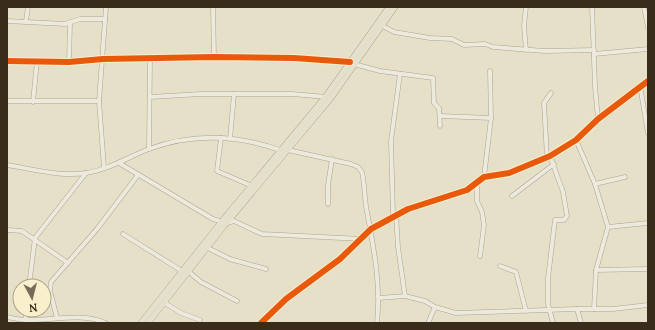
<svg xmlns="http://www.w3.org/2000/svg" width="655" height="330" font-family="Lora,serif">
  <rect width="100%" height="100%" fill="#e6e0c9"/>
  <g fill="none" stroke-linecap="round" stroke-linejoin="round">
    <defs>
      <g id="minor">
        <path d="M213,7l1,50"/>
        <path d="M526,7l-2,19 2,24"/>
        <path d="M592,7l3,79 3,33"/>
        <path d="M644,7l4,20"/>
        <path d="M7,21l58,3 15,-5h25"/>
        <path d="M26,21l2,-14"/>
        <path d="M381,25l13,7 36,6 22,1 12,6 21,-1 8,3 52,4 49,-1"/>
        <path d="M594,54l54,-5"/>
        <path d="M7,61l62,1 34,-3 111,-2 80,1 56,4"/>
        <path d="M69,62l1,-39"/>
        <path d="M354,64l26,7 53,7 1,25 5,5 1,18"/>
        <path d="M640,86l8,47"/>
        <path d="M150,97l51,-3h91l35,3"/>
        <path d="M7,101h92"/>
        <path d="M33,102l4,-41"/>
        <path d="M440,116l51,2"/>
        <path d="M221,138l-4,33 35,15"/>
        <path d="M230,139l4,-45"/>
        <path d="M576,140l19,44 13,43 -12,43"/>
        <path d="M149,149l1,-90"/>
        <path d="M288,150l63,14 7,3 4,5c3,13 2,26 5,40 7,37 14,73 10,111"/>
        <path d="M550,156l13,36 4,24 -3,4h-9l-7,58v26l5,19"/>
        <path d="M547,157l-3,-54 7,-10"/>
        <path d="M119,163l94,56 14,4 7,-2 28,13 100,5"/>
        <path d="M7,165c25,4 54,12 79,8 22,-3 42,-16 63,-24 44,-16 88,-14 131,1"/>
        <path d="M104,168l-5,-67 7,-94"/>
        <path d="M484,177l7,-59 -1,-47"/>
        <path d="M477,183v18l5,11 2,13 -4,31"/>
        <path d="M595,184l30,-7"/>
        <path d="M512,196l42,-32"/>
        <path d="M328,204v-19l4,-26"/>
        <path d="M396,214l2,33 7,49"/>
        <path d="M393,216l-2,-75 9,-67"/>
        <path d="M608,227l40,-4"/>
        <path d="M7,230l15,1 46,32"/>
        <path d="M123,234l59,37"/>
        <path d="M208,248l22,11 36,10"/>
        <path d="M500,266l16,6 10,39"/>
        <path d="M189,272l12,10 36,19"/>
        <path d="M29,286l6,-48 51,-65"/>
        <path d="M379,298l26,-2 20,5 10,6 21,6 121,-4 4,14"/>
        <path d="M165,303l16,10 19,7"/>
        <path d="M577,309h36l35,-4"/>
        <path d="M594,309l2,-39 52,-1"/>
        <path d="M7,317c6,1 12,3 19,3 27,1 54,-8 80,3"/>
        <path d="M57,318l-7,-27 1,-9 46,-53 41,-54"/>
        <path d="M25,320l2,-10"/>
        <path d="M261,323l25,-24 54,-40 31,-30 37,-20 59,-19 17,-13 25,-4 41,-17 26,-16 22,-21 50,-38"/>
        <path d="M428,323l7,-16"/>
      </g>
      <g id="major">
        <path d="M141,323l81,-102 104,-125 63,-89"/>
        <path d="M148,323l76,-97 107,-128 64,-91"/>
      </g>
    </defs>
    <!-- minor casing -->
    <use href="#minor" stroke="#aaa493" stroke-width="5"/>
    <!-- major casing -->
    <use href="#major" stroke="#908979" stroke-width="6"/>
    <!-- minor -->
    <use href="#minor" stroke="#ede9dc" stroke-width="4"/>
    <!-- major -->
    <use href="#major" stroke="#e5e0cc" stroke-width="5.5"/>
    <defs>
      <g id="cycleway">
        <path d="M7,61l62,1 34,-3 111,-2 80,1 56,4"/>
        <path d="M261,323l25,-24 54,-40 31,-30 37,-20 59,-19 17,-13 25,-4 41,-17 26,-16 22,-21 50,-38"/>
      </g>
    </defs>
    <!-- cycleway casing -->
    <use href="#cycleway" stroke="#f8f0cd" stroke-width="8"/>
    <!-- cycleway -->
    <use href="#cycleway" stroke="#e8590c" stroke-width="6"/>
  </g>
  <!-- border -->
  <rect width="655" height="330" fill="none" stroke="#392c1b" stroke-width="16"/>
  <!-- north arrow -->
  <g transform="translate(32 298) rotate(173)"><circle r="19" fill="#f8f0cd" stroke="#aca286"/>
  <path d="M0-3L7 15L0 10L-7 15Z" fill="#766b58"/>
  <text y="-6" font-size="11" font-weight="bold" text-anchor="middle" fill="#392c1b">N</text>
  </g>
</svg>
